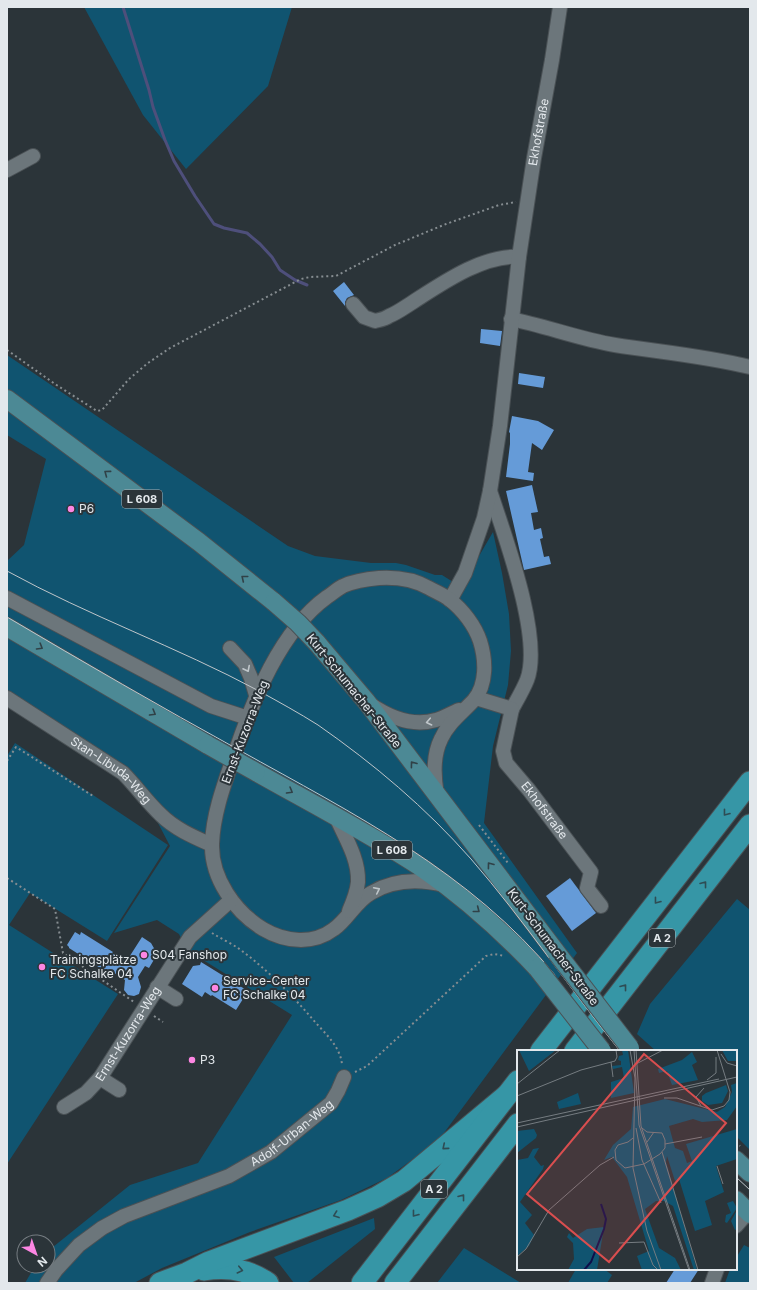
<svg xmlns="http://www.w3.org/2000/svg" width="757" height="1290" font-family="Inter,sans-serif">
  <rect width="100%" height="100%" fill="#2b3439"/>
  <!-- green -->
  <g fill="#105470">
    <path d="M84,7h208l-24,79 -82,83 -43,-54z"/>
    <path d="M7,355l281,191 27,10 56,7h25l10,2 29,10h7l19,12 32,-55 9,41 7,41 2,37 -3,34 -15,61 -9,77 93,130 -139,188 -51,37 -46,22 -91,32 -88,36 -28,15h-109l10,-17h13v-15l82,-66 68,-22 94,-148 -105,-65 -8,-16 -22,-14 -43,13 56,-87 -23,-44 -23,-29 -117,-76v-136l17,-16 22,-86 -39,-24z"/>
    <path d="M15,743l153,102 -61,96 -77,-48 -21,32 109,69 -111,170v-408z"/>
    <path d="M737,899l13,11v240l-14,-14v-85h-80l-19,-17 13,-30z"/>
    <path d="M374,1218l1,11 -68,54h-13l-20,-26z"/>
    <path d="M744,1245l6,3v35h-25l5,-14h6v-11z"/>
    <path d="M464,1248l57,35h-84z"/>
    <path d="M576,1269h28l8,6 -5,8h-39z"/>
  </g>
  <g fill="none" stroke-linecap="round" stroke-linejoin="round">
    <!-- stream -->
    <path stroke="#4e4f7b" stroke-width="3" d="M123,7l26,83 4,17 12,33 9,21 21,35 19,28 10,4 23,5 13,11 12,13 8,13 15,10 12,5"/>
  </g>
  <!-- building -->
  <g fill="#659bd8">
    <path d="M344,282l10,13 -7,3 -2,4v4l-12,-15z"/>
    <path d="M481,329l21,2 -2,15 -20,-3z"/>
    <path d="M519,373l26,4 -2,11 -25,-4z"/>
    <path d="M512,416l26,5 16,9 -12,20 -10,-7 -4,29 6,1 -1,8 -27,-4 4,-33v-11l-1,-1z"/>
    <path d="M532,485l6,27 -7,1 3,17 7,-2 2,10 -3,1 4,18 5,-1 2,8 -27,6 -18,-79z"/>
    <path d="M570,878l26,35 -24,18 -26,-35z"/>
    <path d="M75,932l5,3 1,-3 32,20 -1,1 14,9 16,-25 9,6 4,7v8l-6,10 -4,-2 -7,11 3,10 -2,7 -5,2 -6,-1 -4,-5 1,-10 -15,-10 -2,3 -39,-25v-1l-2,-2z"/>
    <path d="M201,962l47,29 -12,19 -24,-15 -1,1 -6,-4 -3,5 -20,-13 11,-18 7,-1z"/>
    <path d="M675,1269h24l-9,14h-24z"/>
  </g>
  <g fill="none" stroke-linecap="round" stroke-linejoin="round">
    <defs>
      <g id="minor">
        <path d="M7,170l26,-14"/>
        <path d="M353,304l11,13 11,4c4,-1 10,-2 14,-5 8,-3 16,-9 24,-14 28,-18 71,-48 106,-45"/>
        <path d="M511,319c35,7 68,20 104,26 45,7 90,11 135,22"/>
        <path d="M490,491c14,43 53,147 37,189 -4,10 -10,20 -15,29"/>
        <path d="M7,598l204,108 37,12"/>
        <path id="s1" d="M450,600l15,-27 19,-55 6,-27 10,-65 19,-169 15,-99 18,-98 8,-53"/>
        <path d="M230,648l15,16 6,14 5,17"/>
        <path id="s2" d="M7,698l116,75c13,13 24,29 38,42 14,14 33,22 51,30"/>
        <path id="s3" d="M476,698l36,11 -9,42 3,12 23,27 62,82 -4,16 14,18"/>
        <path d="M370,704c19,13 43,23 66,16 8,-2 15,-7 23,-10"/>
        <path d="M437,795c-3,-17 -4,-40 4,-56 7,-16 21,-26 33,-39 13,-16 12,-40 6,-59 -5,-15 -17,-31 -30,-41 -6,-5 -14,-8 -21,-12 -14,-8 -33,-11 -50,-10 -12,1 -25,3 -36,8 -6,3 -11,8 -16,11 -47,34 -74,103 -92,156 -10,29 -22,60 -23,91 -1,34 23,68 51,85 22,13 50,16 71,0 14,-10 22,-28 37,-36 23,-14 48,-14 73,-8"/>
        <path d="M336,817c9,20 23,42 22,65 -1,10 -5,20 -9,29"/>
        <path d="M157,987l19,12"/>
        <path d="M100,1078l19,12"/>
        <path id="s4" d="M64,1107l22,-14 14,-15 90,-141 41,-37"/>
        <path d="M736,1226l14,-16"/>
        <path id="s5" d="M47,1283l9,-13 23,-25 23,-17 22,-12 105,-40 42,-24 60,-49 7,-12 6,-14"/>
        <path d="M712,1283l5,-14"/>
      </g>
      <g id="major">
        <path d="M7,399l192,143 75,60"/>
        <path d="M7,627l201,118"/>
        <path d="M317,643l49,58 190,251"/>
        <path d="M256,772c55,31 113,61 166,96 42,29 80,63 115,100"/>
        <path d="M736,1160l14,13"/>
        <path d="M736,1200l14,14"/>
      </g>
      <g id="highway">
        <path d="M541,1051l209,-269"/>
        <path d="M575,1051l175,-226"/>
        <path d="M204,1270c23,-4 44,-1 64,13"/>
        <path d="M160,1283l27,-10 22,-11 139,-52 29,-13 27,-16 103,-86"/>
        <path d="M362,1283l156,-202"/>
        <path d="M395,1283l123,-159"/>
      </g>
    </defs>
    <!-- minor casing -->
    <use href="#minor" stroke="#4a5155" stroke-width="16"/>
    <!-- major casing -->
    <use href="#major" stroke="#4a5155" stroke-width="20"/>
    <!-- highway casing -->
    <use href="#highway" stroke="#4a5155" stroke-width="23"/>
    <!-- path -->
    <g stroke="#868d91" stroke-width="2" stroke-dasharray="2 3" stroke-linecap="butt">
      <path d="M7,350l48,34 42,27 5,-1 27,-31 19,-16 22,-15 131,-69 9,-2 26,-1 59,-31 51,-21 53,-19 17,-3"/>
      <path d="M7,761l9,-14 77,49"/>
      <path d="M479,825l29,38"/>
      <path d="M7,878l48,31 8,44 71,49"/>
      <path d="M212,933c8,5 18,10 26,15 29,21 54,47 77,74 11,12 26,26 27,43"/>
      <path d="M154,1016l9,6"/>
      <path d="M355,1072l12,-6 119,-110 8,-2 11,2"/>
      <path d="M736,1142l4,4"/>
    </g>
    <!-- minor -->
    <use href="#minor" stroke="#6c767b" stroke-width="14"/>
    <!-- major -->
    <use href="#major" stroke="#4c8995" stroke-width="18"/>
    <!-- highway -->
    <use href="#highway" stroke="#3696a6" stroke-width="21"/>
    <!-- tram -->
    <g stroke="#c0c6ca" stroke-width="1">
      <path d="M7,571c82,45 170,76 252,120 20,11 40,22 59,34 56,39 108,83 153,134 53,61 98,129 149,192"/>
      <path d="M7,617c76,45 154,90 232,133 115,64 231,122 316,225"/>
      <path d="M736,1177l14,13"/>
    </g>
    <defs>
      <g id="major-bridge">
        <path d="M274,602l24,21 19,20"/>
        <path d="M208,745l48,27"/>
        <path d="M556,952l74,96"/>
        <path d="M537,968l65,83"/>
      </g>
    </defs>
    <!-- major-bridge casing -->
    <use href="#major-bridge" stroke="#4a5155" stroke-width="20" stroke-linecap="butt"/>
    <!-- major-bridge -->
    <use href="#major-bridge" stroke="#4c8995" stroke-width="18"/>
  </g>
  <!-- one-way arrows -->
  <defs><path id="oneway-chevron" d="M-2-3.5L2.5 0L-2 3.5" fill="none" stroke-width="1.6" stroke-linecap="round" stroke-linejoin="round"/></defs>
  <g stroke="#304147">
    <use href="#oneway-chevron" transform="translate(107 473) rotate(-143)"/>
    <use href="#oneway-chevron" transform="translate(244 578) rotate(-141)"/>
    <use href="#oneway-chevron" transform="translate(40 647) rotate(31)"/>
    <use href="#oneway-chevron" transform="translate(153 713) rotate(30)"/>
    <use href="#oneway-chevron" transform="translate(413 764) rotate(-127)"/>
    <use href="#oneway-chevron" transform="translate(290 791) rotate(30)"/>
    <use href="#oneway-chevron" transform="translate(490 865) rotate(-127)"/>
    <use href="#oneway-chevron" transform="translate(477 910) rotate(38)"/>
  </g>
  <g stroke="#bfc6ca">
    <use href="#oneway-chevron" transform="translate(247 669) rotate(63)"/>
    <use href="#oneway-chevron" transform="translate(429 722) rotate(168)"/>
    <use href="#oneway-chevron" transform="translate(377 890) rotate(-26)"/>
  </g>
  <g stroke="#2e4c54">
    <use href="#oneway-chevron" transform="translate(726 813) rotate(128)"/>
    <use href="#oneway-chevron" transform="translate(704 884) rotate(-52)"/>
    <use href="#oneway-chevron" transform="translate(657 901) rotate(128)"/>
    <use href="#oneway-chevron" transform="translate(624 987) rotate(-52)"/>
    <use href="#oneway-chevron" transform="translate(445 1147) rotate(140)"/>
    <use href="#oneway-chevron" transform="translate(462 1197) rotate(-52)"/>
    <use href="#oneway-chevron" transform="translate(415 1214) rotate(128)"/>
    <use href="#oneway-chevron" transform="translate(336 1215) rotate(160)"/>
    <use href="#oneway-chevron" transform="translate(240 1270) rotate(13)"/>
  </g>
  <!-- markers -->
  <g fill="#fd86e3" stroke="#2b3439" stroke-width="1.5">
    <circle cx="71" cy="509" r="4"/>
    <circle cx="144" cy="955" r="4"/>
    <circle cx="42" cy="967" r="4"/>
    <circle cx="215" cy="988" r="4"/>
    <circle cx="192" cy="1060" r="4"/>
  </g>
  <g text-anchor="middle" stroke-width="4" stroke-linejoin="round" paint-order="stroke">
    <!-- shield labels -->
    <g fill="#2b3439" stroke="#acb2b6" stroke-width="1">
      <rect x="122" y="490" width="40" height="18" rx="3"/>
      <rect x="372" y="841" width="40" height="18" rx="3"/>
      <rect x="649" y="929" width="26" height="18" rx="3"/>
      <rect x="421" y="1180" width="26" height="18" rx="3"/>
    </g>
    <g font-size="11" font-weight="bold" fill="#e3e8ec">
      <text x="142" y="503">L 608</text>
      <text x="392" y="854">L 608</text>
      <text x="662" y="942">A 2</text>
      <text x="434" y="1193">A 2</text>
    </g>
    <!-- street labels -->
    <g font-size="12" fill="#e3e8ec" stroke="#2b3439">
      <text dy="4" stroke="none"><textPath href="#s1" startOffset="479">Ekhofstraße</textPath></text>
      <text transform="translate(354 691) rotate(51)" y="4">Kurt-Schumacher-Straße</text>
      <text transform="translate(245 732) rotate(-69)" y="4">Ernst-Kuzorra-Weg</text>
      <text dy="4" stroke="none"><textPath href="#s2" startOffset="127">Stan-Libuda-Weg</textPath></text>
      <text dy="4" stroke="none"><textPath href="#s3" startOffset="154">Ekhofstraße</textPath></text>
      <text transform="translate(553 947) rotate(53)" y="4">Kurt-Schumacher-Straße</text>
      <text dy="4" stroke="none"><textPath href="#s4" startOffset="99">Ernst-Kuzorra-Weg</textPath></text>
      <text dy="4" stroke="none"><textPath href="#s5" startOffset="292">Adolf-Urban-Weg</textPath></text>
    </g>
    <!-- poi labels -->
    <g font-size="12" fill="#e3e8ec" stroke="#2b3439" text-anchor="start">
      <text x="79" y="513">P6</text>
      <text x="152" y="959">S04 Fanshop</text>
      <text x="50" y="964">Trainingsplätze<tspan x="50" dy="14">FC Schalke 04</tspan></text>
      <text x="223" y="985">Service-Center<tspan x="223" dy="14">FC Schalke 04</tspan></text>
      <text x="200" y="1064">P3</text>
    </g>
  </g>
  <!-- overview -->
  <g transform="translate(517 1050)">
    <rect width="220" height="220" fill="#2b3439"/>
    <path d="M2,0h37l-27,21zM105,0h6l6,43 -23,5v-16l13,-4 -2,-11 -9,2 -1,-3 9,-1v-4l-3,-1 1,-4 4,-1zM205,0h15v11h-9zM175,2l5,10 -5,3 6,15 -26,5 -5,-14 -8,2 -1,-4 24,-9zM220,33v23l-10,14 -25,2 -9,-3 -24,7 6,22 8,3 4,12 5,-2 -6,-17 51,-15v30l-21,7 8,26 -19,9 7,24 -17,6 -16,-52 -4,2 -8,-25 -1,6 31,108h-3l-21,-64 -9,-5h-8l-11,8 14,39 16,10 6,12h-39l-5,-14 12,-5 -22,-74 -15,-20 -8,3 9,-15 18,-16 2,-22 32,-8 52,13 8,-5 7,-15 -1,-7zM209,35l2,6 -6,12 -14,2 -6,-4v-5l4,-3zM61,43l3,11 -22,5 -2,-7zM17,79l3,6 -1,3 -19,15v-22zM22,98l-5,9 7,9 3,-1 -1,4 -23,33 12,13 -7,8 9,12 -5,11 -12,10v-96l11,-2 5,-9zM216,151l4,7 -10,15 -2,-1 1,-7 5,-2 -4,-10zM220,160v19l-2,1 -4,-9zM87,177l-7,43h-29l6,-11 -1,-16 -6,-6 2,-4 4,5 14,-9z" fill="#105470"/>
    <path fill="none" stroke="#0e0e4a" stroke-width="2" d="M67,220l7,-8 13,-33 2,-10 -5,-15"/>
    <path fill="none" stroke="#757c81" stroke-width="1" d="M113,0l5,28 -2,90 14,63 14,39M117,0l5,75 50,145M119,0l5,76 49,144M204,4l6,9 10,3M94,12l2,15M119,14l27,-14M190,30l9,-7v-16M0,34l43,-34M0,46l64,-26 34,-9 2,-4 -1,-7M147,48h13l35,12 12,-4 5,-6 1,-8 -13,-42M184,56l-5,-9 8,-9M0,73l202,-44M0,77l220,-50M119,78l6,32 19,43M116,88l-5,4 -10,3 -3,5 1,10 9,8 19,-4 16,-10 5,-6v-8l-3,-7 -15,-1 -5,-4M130,92l7,-10M148,94l37,-7M145,102l36,118M200,116l6,18M102,193l25,-1 9,23 5,5M0,207l9,-8 23,-39 51,-45 14,-8"/>
    <path fill="#d94e4f" fill-opacity="0.15" stroke="#d94e4f" stroke-width="2" d="M127,4l82,69 -117,139 -82,-68z"/>
    <rect width="220" height="220" fill="none" stroke="#e3e8ec" stroke-width="2"/>
  </g>
  <!-- border -->
  <rect width="757" height="1290" fill="none" stroke="#e3e8ec" stroke-width="16"/>
  <!-- north arrow -->
  <g transform="translate(36 1254) rotate(140)"><circle r="19" fill="#2b3439" stroke="#757c81"/>
  <path d="M0-3L7 15L0 10L-7 15Z" fill="#fd86e3"/>
  <text y="-6" font-size="11" font-weight="bold" text-anchor="middle" fill="#e3e8ec">N</text>
  </g>
</svg>
